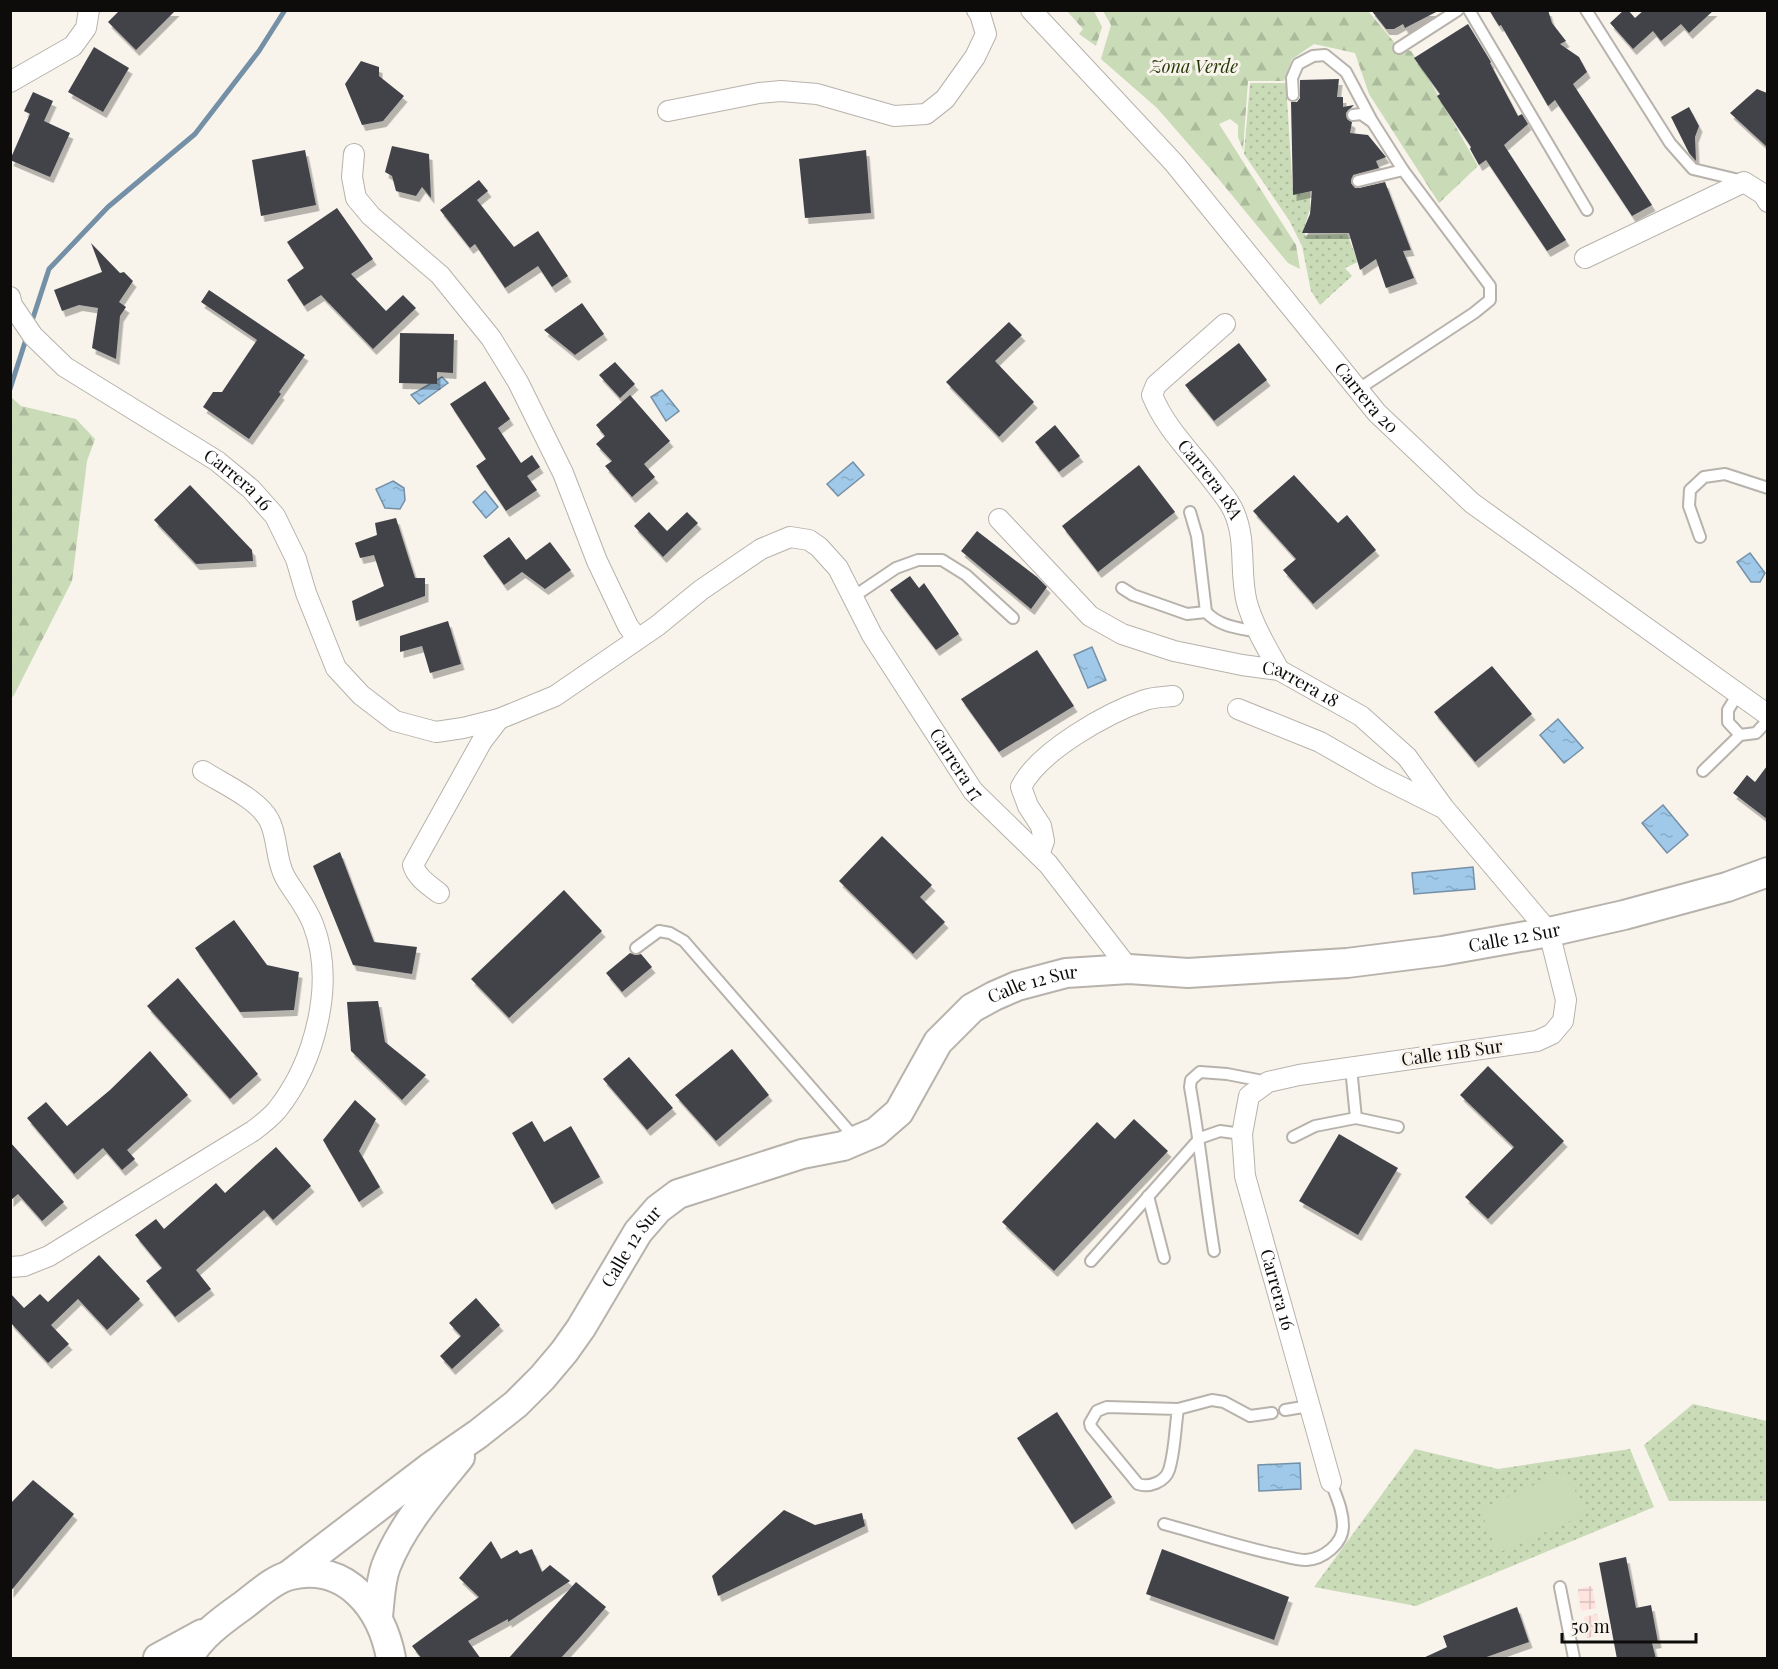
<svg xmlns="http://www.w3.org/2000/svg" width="1778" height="1669" font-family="'Playfair Display',serif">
  <defs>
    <pattern id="industrial-grid" width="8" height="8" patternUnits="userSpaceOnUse" patternTransform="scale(1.5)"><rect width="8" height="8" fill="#fee3df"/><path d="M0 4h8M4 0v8" fill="none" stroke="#d8c2be"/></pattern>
    <pattern id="forest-firs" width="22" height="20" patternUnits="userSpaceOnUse" patternTransform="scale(1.5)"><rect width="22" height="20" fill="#c9dbb7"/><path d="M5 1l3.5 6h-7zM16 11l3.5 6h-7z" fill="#abbb9c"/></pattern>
    <pattern id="park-dots" width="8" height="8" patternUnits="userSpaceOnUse" patternTransform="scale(1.5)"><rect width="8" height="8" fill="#c9dbb7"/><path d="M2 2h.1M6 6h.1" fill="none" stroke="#abbb9c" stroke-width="1.8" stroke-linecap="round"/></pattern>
    <pattern id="water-ripples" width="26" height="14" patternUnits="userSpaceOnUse" patternTransform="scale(1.5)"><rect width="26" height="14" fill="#9fc8e9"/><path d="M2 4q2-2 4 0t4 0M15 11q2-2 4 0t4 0" fill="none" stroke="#88abc6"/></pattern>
    <filter id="shadow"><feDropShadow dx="3.5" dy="6" stdDeviation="0" flood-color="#0004"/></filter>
  </defs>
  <rect width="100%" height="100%" fill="#f8f3eb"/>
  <!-- industrial -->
  <g fill="url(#industrial-grid)">
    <path d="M1592,1586l4,22 -15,3 -3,-22z"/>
    <path d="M1597,1614l4,21 -14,3 -3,-21z"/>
  </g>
  <!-- forest -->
  <g fill="url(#forest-firs)">
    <path d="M1067,11h27l8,16 -6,19 -17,-12 4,-5z"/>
    <path d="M1103,11h265l31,37 12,3 16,25 51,90 -39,37 -70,-109 -14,-41 -41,-9 -22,15 -8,22h-36l-5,69 -5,-13v-12l-8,-6 -11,5 77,121 4,24 -12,-6 -76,-92 -55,-63 -56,-49 10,-34z"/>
    <path d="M10,396l11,10 55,13 19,20 -8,22 -15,120 -58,114 -3,4z"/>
  </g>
  <!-- park -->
  <g fill="url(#park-dots)">
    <path d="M1250,83h36l7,111 17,-2v17l-6,19 1,7 42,-1 11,28 -13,6 7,8 -32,29 -9,-14 -9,-45 -13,-26 -45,-66z"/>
    <path d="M1693,1404l74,17v80h-98l-25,-56z"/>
    <path d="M1415,1449l83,20 132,-20 24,58 -238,99 -102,-19z"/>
  </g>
  <!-- pitch -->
  <path fill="#c9dbb7" d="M1566,1471l20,43 -88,39 -18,-44z"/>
  <!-- water -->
  <g fill="url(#water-ripples)" stroke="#7490a6" stroke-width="1.5">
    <path d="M442,377l6,6 -29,21 -8,-9z"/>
    <path d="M662,390l17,21 -13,10 -15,-24z"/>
    <path d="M853,462l11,13 -26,21 -11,-12z"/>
    <path d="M393,481l11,7 1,12 -5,9 -15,-1 -9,-19z"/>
    <path d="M485,491l13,16 -12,11 -13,-16z"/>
    <path d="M1750,553l15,20 -5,9h-9l-14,-20z"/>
    <path d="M1092,647l14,33 -18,8 -14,-33z"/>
    <path d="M1558,719l25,29 -19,15 -24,-28z"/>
    <path d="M1663,805l25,30 -21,18 -25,-30z"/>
    <path d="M1473,867l2,22 -61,5 -2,-21z"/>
    <path d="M1300,1463l1,26 -42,2 -1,-26z"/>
  </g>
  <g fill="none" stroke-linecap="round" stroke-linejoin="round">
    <!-- stream -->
    <g stroke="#7490a6" stroke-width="5">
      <path d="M31,324l18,-55 59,-62 87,-73 64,-83 26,-41"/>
      <path d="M10,389l17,-53"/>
    </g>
  </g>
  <!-- building -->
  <g fill="#43434a" filter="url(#shadow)">
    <path d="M120,10h56l-40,40 -28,-28z"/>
    <path d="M1371,10h69l-35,18 -2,-4 -9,5h-8z"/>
    <path d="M1489,10h59l4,13 14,18 -6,3 19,13 8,15 -14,12 79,121 -20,11 -77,-116 -7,6 -47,-81 -2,1z"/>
    <path d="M1624,10h4l7,8 9,-8h70l-25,23 -8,-9 -20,17 -8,-10 -20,18 -23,-26z"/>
    <path d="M1468,24l23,38 -1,1 28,53 4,-2 6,10 -24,21 62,95 -19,11 -61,-91 -7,5 -9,-16 1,-2 -34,-51 3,-2 -26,-36z"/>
    <path d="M94,47l35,21 -26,44 -35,-20z"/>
    <path d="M361,61l18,6v9l25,20 -21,25 -21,4 -17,-41z"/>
    <path d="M1339,79l-2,18h6v10l11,-2 -8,8 1,6 5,3 -2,11 18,2 18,22 -10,4 3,7 -26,7 -2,8 4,5h4l26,-6 26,68 -8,1 11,27 -28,10 -10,-29 -16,11 -11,-37h-47l8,-19 2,-23 -19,4 -2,-93h6l3,-4v-18z"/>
    <path d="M1757,89l10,4v54l-37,-34z"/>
    <path d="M33,92l20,9 -9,20 26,12 -20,44 -40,-17 20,-46 -6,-3z"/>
    <path d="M1689,107l10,19 -4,11 1,24 -7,-8 -18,-36z"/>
    <path d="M392,146l37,8 2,44 -9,-11 -6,9 -20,-5 -4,-15 -7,-4z"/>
    <path d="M305,150l11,55 -55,11 -9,-56z"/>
    <path d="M866,150l5,63 -66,5 -6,-59z"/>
    <path d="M479,180l9,11 -11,9 37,47 24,-16 30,45 -16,11 -14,-21 -33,22 -30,-44 -5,4 -30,-38z"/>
    <path d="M337,208l36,51 -22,15 35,37 17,-16 13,13 -43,41 -52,-54 -17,11 -17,-26 17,-12 -17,-26z"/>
    <path d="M91,243l29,30 4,-1 9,9 -14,21 7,5 -6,9 -4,43 -24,-11 6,-40 -19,-3 -17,6 -8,-21 48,-18z"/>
    <path d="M209,290l96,65 -26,37 2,2 -32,45 -46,-32 10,-15h9l35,-52 -56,-38z"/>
    <path d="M582,303l22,31 -29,21 -31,-25z"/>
    <path d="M1009,322l13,13 -27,26 39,41 -35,35 -53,-55z"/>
    <path d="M400,333l54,1 -1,39 -16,-1v12l-38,-1z"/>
    <path d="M1239,343l28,37 -53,41 -29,-36z"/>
    <path d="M615,362l20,22 -15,14 -21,-23z"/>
    <path d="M485,381l25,38 -12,9 23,35 11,-8 8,12 -13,9 10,14 -31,21 -30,-45 10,-7 -36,-55z"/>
    <path d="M630,395l40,46 -26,23 11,13 -23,20 -27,-31 7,-5 -16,-17 9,-8 -9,-11z"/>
    <path d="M1055,425l25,31 -21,16 -24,-30z"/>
    <path d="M1139,465l36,47 -77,60 -36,-46z"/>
    <path d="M1294,475l44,48 9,-8 29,35 -63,54 -30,-34 13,-11 -43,-48z"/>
    <path d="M190,485l62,65 1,11 -57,3 -42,-44z"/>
    <path d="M649,512l18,19 20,-19 11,11 -35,34 -29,-31z"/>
    <path d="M396,518l19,60h10v18l-69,25 -4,-20 32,-15 -10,-31 -14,3 -5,-15 22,-8 -2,-12z"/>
    <path d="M977,531l60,46 10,10 -16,22 -70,-58z"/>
    <path d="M509,537l17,23 24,-18 21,28 -26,19 -23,-17 -18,13 -21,-29z"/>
    <path d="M910,576l9,12 5,-5 35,51 -23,16 -46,-60z"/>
    <path d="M448,621l13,43 -31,9 -8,-27 -22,6v-16z"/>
    <path d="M1037,650l37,56 -75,46 -38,-53z"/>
    <path d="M1492,666l40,48 -57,48 -41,-50z"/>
    <path d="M1767,766v53l-34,-26 14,-18 8,7z"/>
    <path d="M882,836l50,49 -12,12 25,25 -32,32 -74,-73z"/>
    <path d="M340,852l34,90 43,5 -5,27 -59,-9 -40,-99z"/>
    <path d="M564,890l38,41 -93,87 -38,-39z"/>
    <path d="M234,920l33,45 32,7 -5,38 -54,2 -45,-64z"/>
    <path d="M630,953l6,2 5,-1 11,13 -30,25 -16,-19z"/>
    <path d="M178,978l80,96 -28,25 -83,-93z"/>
    <path d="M378,1001l7,41 41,33 -24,25 -51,-49 -4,-49z"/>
    <path d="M732,1049l37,46 -53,46 -41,-46z"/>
    <path d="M150,1051l38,44 -61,55 8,9 -13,11 -19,-22 -29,26 -47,-56 19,-16 21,24 43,-36z"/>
    <path d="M629,1057l44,51 -26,22 -44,-51z"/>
    <path d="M1488,1066l76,75 -76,78 -23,-22 49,-50 -54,-52z"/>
    <path d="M355,1100l21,19 -17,32 21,36 -21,15 -36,-62z"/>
    <path d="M1134,1119l34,32 -114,120 -52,-49 95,-100 18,17z"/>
    <path d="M532,1121l12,21 27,-16 29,51 -48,27 -40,-71z"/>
    <path d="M1339,1134l59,34 -40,67 -59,-34z"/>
    <path d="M10,1142l54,60 -22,19 -24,-27 -8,7z"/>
    <path d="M276,1147l35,39 -38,34 -9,-10 -68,60 15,19 -36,28 -29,-36 16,-13 -27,-33 21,-16 8,10 52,-46 9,10z"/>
    <path d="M99,1255l41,44 -33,31 -29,-31 -27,26 18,19 -21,19 -38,-41v-29l14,15 16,-14 8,8z"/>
    <path d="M476,1298l24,27 -48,44 -12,-13 21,-20 -12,-13z"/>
    <path d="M1057,1412l55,85 -40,27 -55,-86z"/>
    <path d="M33,1480l41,34 -64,78v-88z"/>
    <path d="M784,1510l31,15 47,-12 3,13 -147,70 -6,-20z"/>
    <path d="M491,1541l10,18 16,-9 3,4 12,-5 10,23 8,-7 20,16 -62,41v-3l-40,22 13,18h-59l-10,-13 67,-49 -20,-19z"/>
    <path d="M1162,1549l127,48 -15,43 -128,-46z"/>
    <path d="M1626,1557l10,51 15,-3 7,37 -6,1 4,16h-39l-18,-96z"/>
    <path d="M576,1582l30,25 -25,29 -21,23h-52z"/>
    <path d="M1517,1607l12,35 -48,17h-60l26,-12 -4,-11z"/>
  </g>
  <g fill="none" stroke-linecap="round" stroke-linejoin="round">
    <defs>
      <g id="lane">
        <path d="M1469,10l118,200"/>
        <path d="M1586,10l84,133 23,26 50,12"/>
        <path d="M1399,48l59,-38"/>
        <path d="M1293,95l-1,-17 6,-14 15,-8 12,-1 21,17 26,49 31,49 87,116v14l-16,13 -117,77"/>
        <path d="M1353,115l8,-1 10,7"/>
        <path d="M1358,181l45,-11"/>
        <path d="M1190,512l7,24 9,76c14,15 33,16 52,20"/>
        <path d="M1700,537l-11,-31 1,-16 14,-13 21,-3 43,14"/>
        <path d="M1122,588l11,7 54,19 19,-2"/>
        <path d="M853,597l43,-29 22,-8h24l24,15 47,43"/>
        <path d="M1738,694l-10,16v12l12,13"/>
        <path d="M1703,771l37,-36 16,-2 12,-13"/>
        <path d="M636,948l23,-17 11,2 14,8 171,197"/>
        <path d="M1351,1068l5,50"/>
        <path d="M1293,1137l22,-11 41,-8 42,9"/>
        <path d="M1148,1196l16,62"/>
        <path d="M1214,1251c-9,-55 -14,-109 -24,-164l1,-7 9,-8 27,2 41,8"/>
        <path d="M1091,1261l109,-123 20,-7 22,3"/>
        <path d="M1178,1409c-3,19 -3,42 -9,61 -4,12 -20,18 -31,14l-47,-57 -1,-4 7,-12 10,-4 71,2 34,-9 12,2 26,14 22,-3"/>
        <path d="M1285,1410l24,-4"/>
        <path d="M1164,1524c37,10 73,22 110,30 10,2 22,6 32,6 17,-1 37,-16 37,-34 0,-16 -7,-30 -12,-44"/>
        <path d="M1560,1587l14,71"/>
      </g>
      <g id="street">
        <path id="s1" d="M1031,10l143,153 203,250 95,90 296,212"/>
        <path d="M10,82l63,-36 13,-18 3,-18"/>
        <path d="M668,111l91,-18 22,-2 36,3 77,22 32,-2 19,-15 30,-42 11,-23 -6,-20 -3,-4"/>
        <path d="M354,154l-2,23 4,21 15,18 69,59 51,63 27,44 45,91 34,88 31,65 9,12"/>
        <path d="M1585,258l159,-76 19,12 5,8"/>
        <path id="s2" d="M10,297l2,8 21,31 32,31 152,94 34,28 24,27 21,43 10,34 30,75 25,27 34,26 41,11 27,-4 36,-9 56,-23 102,-70 44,-36 60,-41 29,-12 19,3 10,7 19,21 34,67 101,156 75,73 81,105"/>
        <path id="s3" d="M1225,324l-69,61 -4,10c14,35 42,60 64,90 6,8 14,17 18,27 13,29 5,61 13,91 7,24 20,45 32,67"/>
        <path id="s4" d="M999,519l91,97 32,18 52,17 68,14 37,5 82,46 46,41 37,51 105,124 17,68 -3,21 -11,13 -15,7 -238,34 -31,7 -19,14 -7,38 3,42 86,306"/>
        <path d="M1238,709l82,33 61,35 60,30"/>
        <path d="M1039,855l5,-14 -3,-15 -13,-20 -7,-19c18,-36 86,-74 124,-87 8,-3 19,-3 28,-4"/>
        <path d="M439,893c-10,-8 -22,-15 -26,-28l69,-124 17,-22"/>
        <path d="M10,1267l14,-1 25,-10 204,-125c8,-6 17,-13 24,-21 38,-48 59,-127 36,-186 -7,-18 -19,-31 -28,-47 -10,-18 -7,-41 -16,-57 -11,-21 -46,-36 -66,-49"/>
      </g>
      <g id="secondary">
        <path id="s5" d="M289,1575l140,-107 49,-34 38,-30 26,-26 22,-26 17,-24 57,-96 20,-23 20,-15 124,-40 41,-8 33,-14 23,-20 39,-70 34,-34 22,-12 23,-10 49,-13 63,-4 59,4 159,-10 95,-12 107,-19 75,-17 103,-28 41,-15"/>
        <path d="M378,1616c2,-16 2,-34 8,-50 16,-41 47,-76 74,-109"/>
        <path d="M158,1658l44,-24"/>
        <path d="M188,1658c13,-22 32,-36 53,-51 14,-10 32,-28 50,-32 56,-13 91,34 100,83"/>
      </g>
    </defs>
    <!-- lane casing -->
    <use href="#lane" stroke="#b7b2ab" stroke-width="14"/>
    <!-- street casing -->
    <use href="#street" stroke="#b7b2ab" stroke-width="22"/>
    <!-- secondary casing -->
    <use href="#secondary" stroke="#b7b2ab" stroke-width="32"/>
    <!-- lane -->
    <use href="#lane" stroke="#fff" stroke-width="10"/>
    <!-- street -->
    <use href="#street" stroke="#fff" stroke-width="20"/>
    <!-- secondary -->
    <use href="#secondary" stroke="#fff" stroke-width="28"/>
  </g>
  <g text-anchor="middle" stroke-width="6" stroke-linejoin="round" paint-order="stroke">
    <!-- park labels -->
    <g font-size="18" font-style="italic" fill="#243706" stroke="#f8f3eb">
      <text x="1194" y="73">Zona Verde</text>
    </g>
    <!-- street labels -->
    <g font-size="18" fill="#0e0c0a" stroke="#f8f3eb">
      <text dy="6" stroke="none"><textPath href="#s1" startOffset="513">Carrera 20</textPath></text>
      <text dy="6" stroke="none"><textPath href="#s2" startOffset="297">Carrera 16</textPath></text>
      <text dy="6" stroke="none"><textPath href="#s3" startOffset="206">Carrera 18A</textPath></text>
      <text dy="6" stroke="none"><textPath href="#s4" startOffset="356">Carrera 18</textPath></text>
      <text dy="6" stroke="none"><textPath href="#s2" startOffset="1334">Carrera 17</textPath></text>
      <text dy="6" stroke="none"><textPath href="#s5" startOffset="1470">Calle 12 Sur</textPath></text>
      <text dy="6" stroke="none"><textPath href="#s5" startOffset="984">Calle 12 Sur</textPath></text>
      <text transform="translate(1452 1053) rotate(-8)" y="6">Calle 11B Sur</text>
      <text dy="6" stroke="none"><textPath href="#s5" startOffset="480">Calle 12 Sur</textPath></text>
      <text dy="6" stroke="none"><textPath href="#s4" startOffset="1332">Carrera 16</textPath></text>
    </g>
  </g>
  <!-- border -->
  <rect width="1778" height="1669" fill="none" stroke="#0e0c0a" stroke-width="24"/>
  <!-- scale -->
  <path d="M1562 1633v9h134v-9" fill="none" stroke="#0e0c0a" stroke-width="3"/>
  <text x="1571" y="1633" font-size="18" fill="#0e0c0a" stroke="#f8f3eb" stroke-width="4.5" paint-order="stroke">50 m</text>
</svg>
